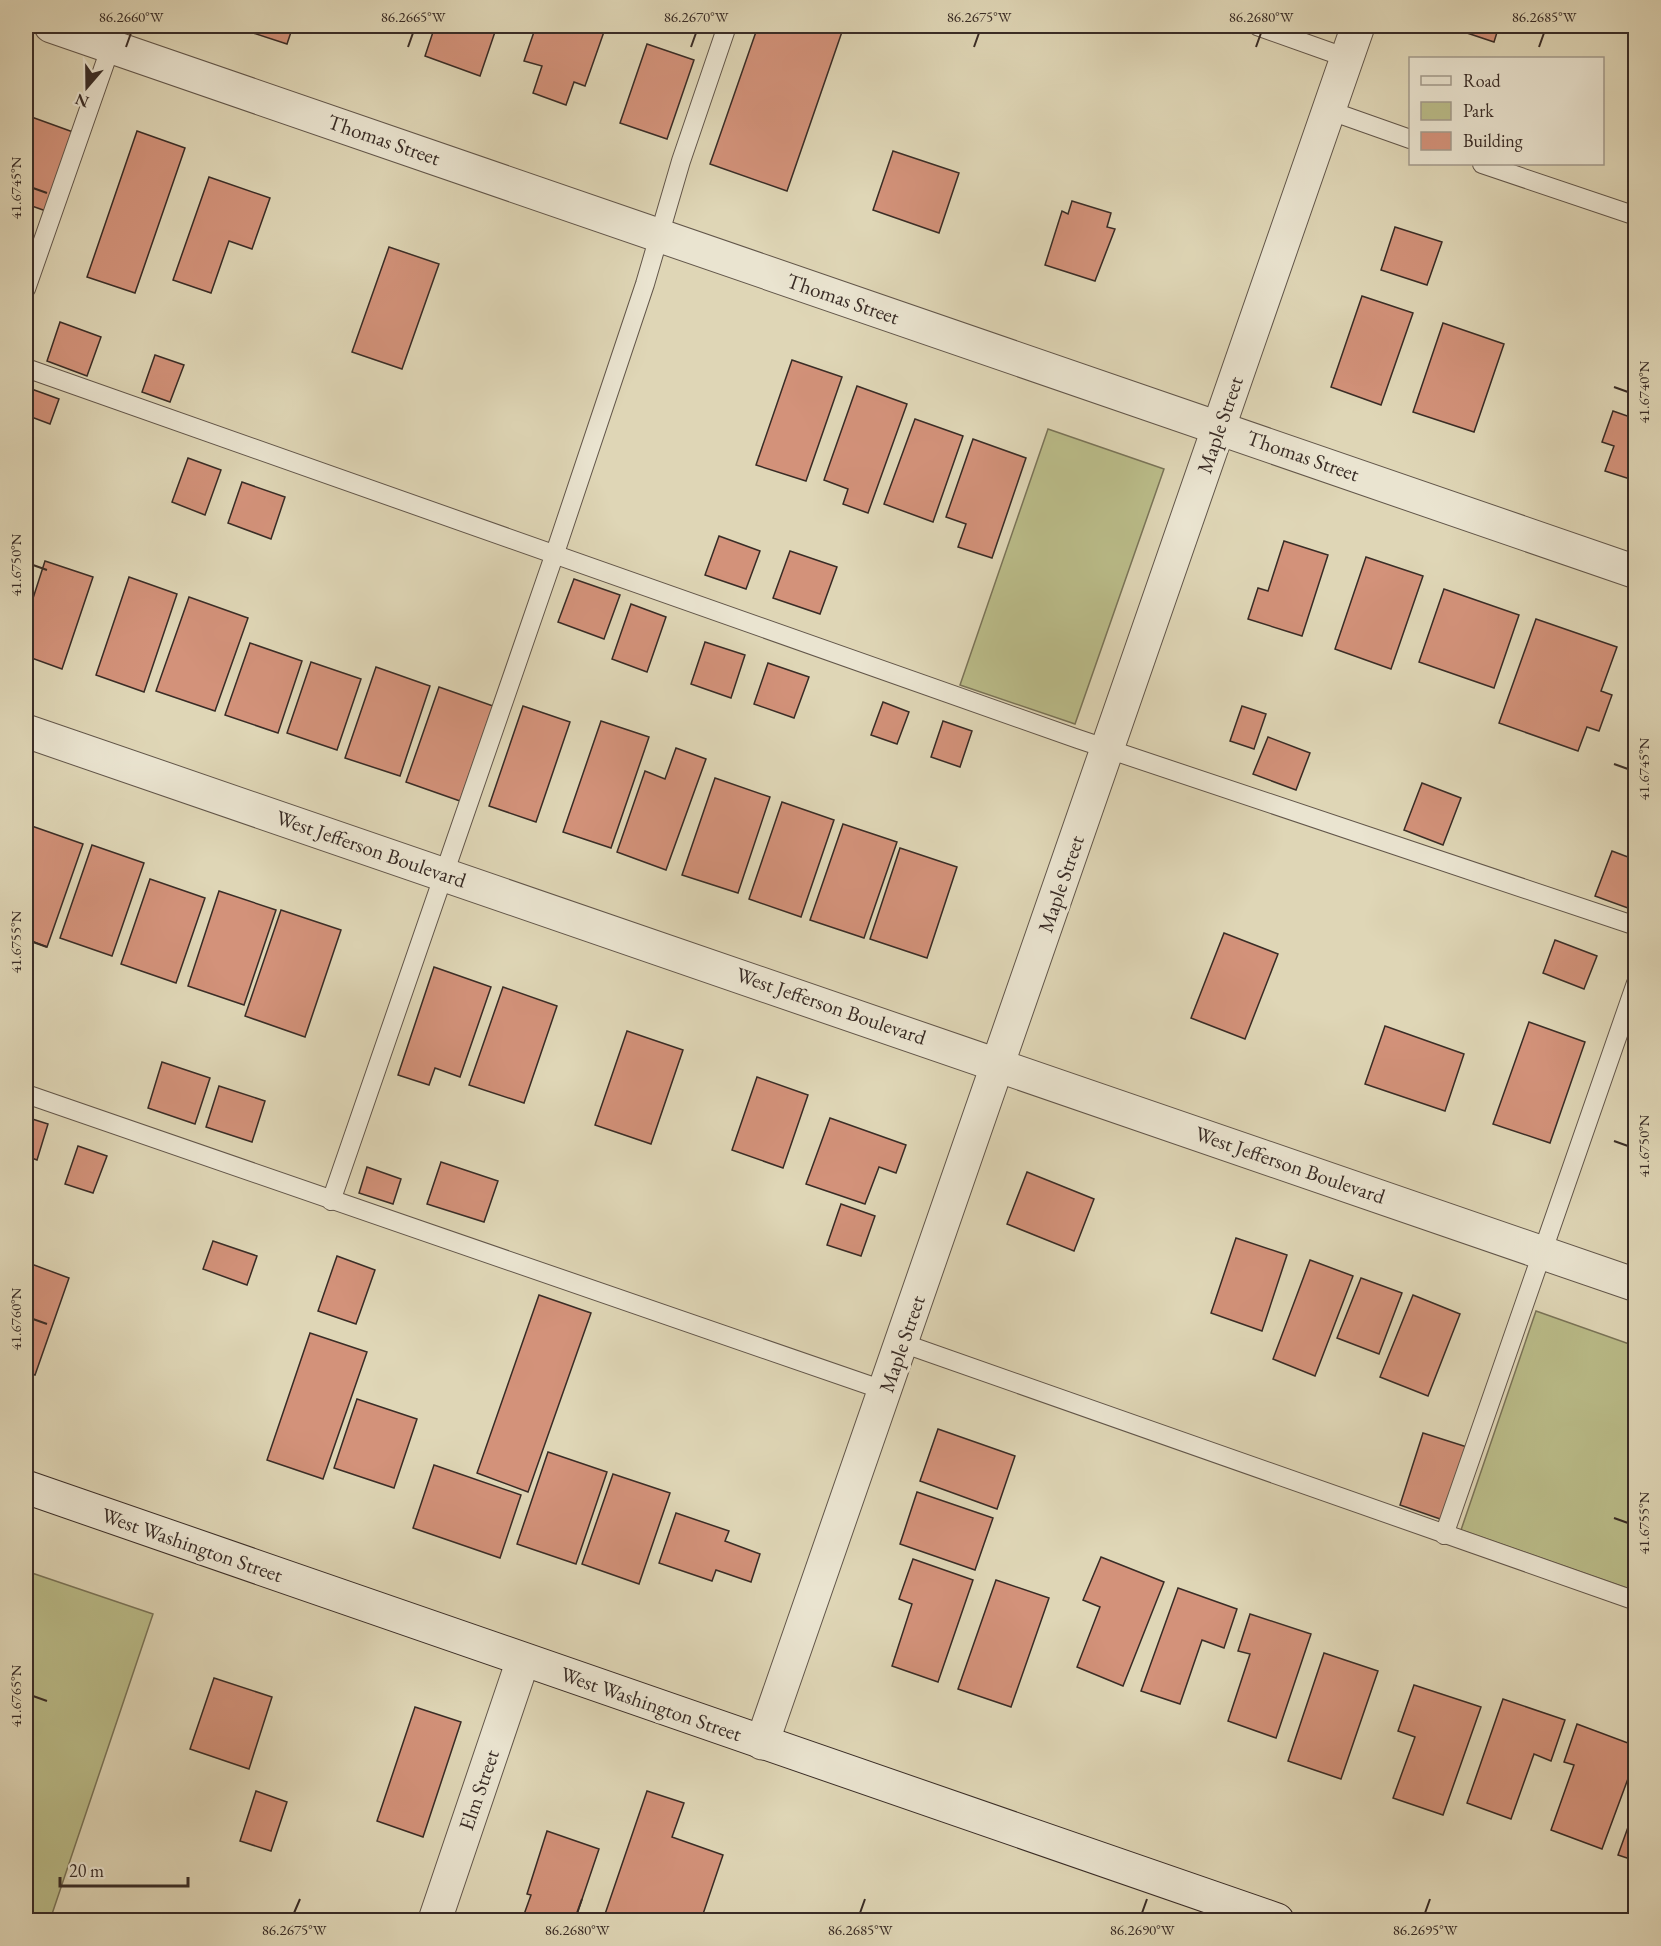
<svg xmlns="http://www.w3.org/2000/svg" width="1661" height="1946" font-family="'EB Garamond',serif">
  <rect width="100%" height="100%" fill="#dfd6b6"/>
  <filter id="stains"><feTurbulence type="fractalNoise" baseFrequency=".00333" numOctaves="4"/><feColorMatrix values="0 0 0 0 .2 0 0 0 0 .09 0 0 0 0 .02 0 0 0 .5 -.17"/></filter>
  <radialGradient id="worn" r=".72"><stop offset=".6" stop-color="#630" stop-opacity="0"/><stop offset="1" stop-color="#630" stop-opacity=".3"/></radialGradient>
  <!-- green -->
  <g fill="#babc89" stroke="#7a7458" stroke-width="1.5">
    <path d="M1048,429l116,40 -89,255 -115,-39z"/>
    <path d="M1536,1311l99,35v245l-174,-61z"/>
    <path d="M26,1571l127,43 -103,306h-24z"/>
  </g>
  <!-- building -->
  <g fill="#d3927a" stroke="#392c26" stroke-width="1.5">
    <path d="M232,26h61l-6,18z"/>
    <path d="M435,26h62l-17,50 -55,-20z"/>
    <path d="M536,26h70l-21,60 -11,-4 -8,23 -33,-12 9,-27 -18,-5z"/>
    <path d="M758,26h86l-57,165 -77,-27z"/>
    <path d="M1446,26h53l-5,16z"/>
    <path d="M647,44l47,16 -27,79 -47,-16z"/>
    <path d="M26,115l47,17 -27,79 -20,-7z"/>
    <path d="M137,131l48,17 -50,145 -48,-16z"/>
    <path d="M893,151l66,22 -20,60 -66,-23z"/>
    <path d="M209,177l61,21 -18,51 -23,-8 -18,52 -38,-13z"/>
    <path d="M1072,201l39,12 -4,14 8,2 -20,52 -50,-16 17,-54 6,3z"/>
    <path d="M1395,227l47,15 -15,43 -46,-15z"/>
    <path d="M389,247l50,17 -37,105 -50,-17z"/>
    <path d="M1362,296l51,17 -32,92 -50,-18z"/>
    <path d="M60,322l41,15 -14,39 -40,-15z"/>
    <path d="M1443,323l61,21 -30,88 -61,-20z"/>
    <path d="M155,355l29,10 -14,37 -28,-10z"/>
    <path d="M792,360l50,17 -36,104 -50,-16z"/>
    <path d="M857,386l50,18 -39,109 -25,-9 5,-15 -24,-9z"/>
    <path d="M26,387l33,12 -9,25 -24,-9z"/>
    <path d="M1613,411l23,8v62l-31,-10 9,-25 -12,-4z"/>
    <path d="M915,419l48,17 -30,86 -49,-18z"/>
    <path d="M973,439l53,19 -34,100 -34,-11 8,-23 -20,-7z"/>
    <path d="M188,458l33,12 -16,45 -33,-13z"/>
    <path d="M242,482l43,15 -14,42 -43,-16z"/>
    <path d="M719,536l41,15 -14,38 -41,-14z"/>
    <path d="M1284,541l44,14 -26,81 -54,-17 10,-31 10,3z"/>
    <path d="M790,551l47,16 -17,47 -47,-16z"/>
    <path d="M26,552l5,2 -5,13z"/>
    <path d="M1366,557l57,19 -32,93 -56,-20z"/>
    <path d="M45,561l48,16 -31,92 -36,-13v-36z"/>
    <path d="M129,577l48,17 -33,98 -48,-17z"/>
    <path d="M574,579l46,16 -16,44 -46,-17z"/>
    <path d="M1444,589l75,26 -25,73 -75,-26z"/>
    <path d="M189,597l59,21 -33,93 -59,-20z"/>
    <path d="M631,604l35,13 -19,55 -35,-13z"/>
    <path d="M1536,619l81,28 -16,44 11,4 -13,36 -12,-4 -9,24 -79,-28z"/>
    <path d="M705,642l40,13 -14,43 -40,-14z"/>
    <path d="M250,643l52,18 -24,72 -53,-18z"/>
    <path d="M311,662l50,17 -24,71 -50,-17z"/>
    <path d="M768,663l41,14 -15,41 -40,-14z"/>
    <path d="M376,667l54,19 -30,90 -55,-18z"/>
    <path d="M439,687l54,19 -33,95 -54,-19z"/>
    <path d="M883,702l26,10 -12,32 -26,-9z"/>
    <path d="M523,706l47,16 -34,100 -47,-16z"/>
    <path d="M1242,706l24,8 -12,35 -24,-8z"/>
    <path d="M601,721l48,16 -38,111 -48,-16z"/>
    <path d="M943,721l29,10 -12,36 -29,-10z"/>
    <path d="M1268,737l42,16 -14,37 -43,-16z"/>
    <path d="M676,748l30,11 -40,111 -49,-18 28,-81 20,8z"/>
    <path d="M715,778l55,19 -32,96 -56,-18z"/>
    <path d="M1422,783l39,15 -18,47 -39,-15z"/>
    <path d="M782,802l52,18 -33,97 -52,-18z"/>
    <path d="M26,824l57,20 -36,103 -21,-8z"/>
    <path d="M843,824l54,18 -33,96 -54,-18z"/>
    <path d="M92,845l52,18 -32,93 -52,-18z"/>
    <path d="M900,848l57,19 -30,91 -57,-19z"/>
    <path d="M1612,851l24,9v51l-41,-15z"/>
    <path d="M150,879l55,19 -29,85 -55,-19z"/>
    <path d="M219,891l57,19 -32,95 -56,-19z"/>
    <path d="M281,910l60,20 -36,107 -60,-21z"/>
    <path d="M1224,933l54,21 -33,85 -54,-21z"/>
    <path d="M1555,940l42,16 -13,33 -41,-16z"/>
    <path d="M434,967l57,20 -31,90 -25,-9 -6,17 -31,-10z"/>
    <path d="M503,987l54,19 -33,97 -55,-18z"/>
    <path d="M1529,1022l56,20 -35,101 -57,-19z"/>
    <path d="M1385,1026l79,28 -19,57 -80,-27z"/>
    <path d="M627,1031l56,19 -32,94 -56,-19z"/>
    <path d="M162,1062l48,16 -15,46 -47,-16z"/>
    <path d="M757,1077l51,18 -25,73 -51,-18z"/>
    <path d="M219,1086l46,15 -13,41 -46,-15z"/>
    <path d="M26,1117l22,7 -11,36 -11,-4z"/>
    <path d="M830,1118l76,27 -10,28 -17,-6 -14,37 -59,-20z"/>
    <path d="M78,1146l29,10 -14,37 -28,-9z"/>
    <path d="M441,1162l57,19 -14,41 -57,-18z"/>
    <path d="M367,1167l34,12 -8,25 -34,-11z"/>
    <path d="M1027,1172l67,27 -20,52 -67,-27z"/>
    <path d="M841,1204l34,12 -14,40 -34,-11z"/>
    <path d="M1236,1238l51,17 -25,76 -51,-18z"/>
    <path d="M213,1241l44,15 -10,29 -44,-16z"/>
    <path d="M337,1256l38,14 -19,54 -38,-13z"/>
    <path d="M1310,1260l43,16 -38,100 -42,-17z"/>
    <path d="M26,1262l43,16 -34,97 -9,-3z"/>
    <path d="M1361,1278l41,15 -23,61 -42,-16z"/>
    <path d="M539,1295l52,18 -63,179 -51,-19z"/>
    <path d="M1413,1295l47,19 -32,82 -48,-19z"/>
    <path d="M310,1333l57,19 -44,127 -56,-19z"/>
    <path d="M357,1399l60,20 -23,69 -60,-20z"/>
    <path d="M938,1429l77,27 -18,53 -77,-28z"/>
    <path d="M1423,1433l44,14 -24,73 -43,-15z"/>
    <path d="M548,1452l59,20 -31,92 -59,-20z"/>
    <path d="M434,1465l87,30 -21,63 -87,-30z"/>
    <path d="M613,1474l57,19 -31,91 -57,-20z"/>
    <path d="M917,1492l76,26 -18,52 -75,-26z"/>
    <path d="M676,1513l53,18 -4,10 35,13 -9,28 -35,-12 -4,11 -53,-18z"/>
    <path d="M1101,1557l63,25 -41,104 -46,-19 23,-60 -17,-7z"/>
    <path d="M913,1559l60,21 -35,102 -46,-16 20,-62 -13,-5z"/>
    <path d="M996,1580l53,18 -38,109 -53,-18z"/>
    <path d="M1178,1588l59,21 -13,39 -22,-8 -22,64 -39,-13z"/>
    <path d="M1250,1614l61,20 -35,104 -48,-17 22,-67 -12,-3z"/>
    <path d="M1324,1653l54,18 -37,108 -53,-18z"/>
    <path d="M214,1678l58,19 -23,72 -59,-20z"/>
    <path d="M1414,1685l67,22 -38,108 -50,-17 22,-61 -17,-6z"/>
    <path d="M1503,1699l62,21 -14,41 -17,-7 -23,65 -44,-16z"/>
    <path d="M415,1707l46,15 -38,115 -46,-16z"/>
    <path d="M1577,1724l59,22v11l-34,92 -51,-19 23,-65 -10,-3z"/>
    <path d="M256,1791l31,11 -16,49 -31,-10z"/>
    <path d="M647,1791l37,12 -12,34 51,18 -22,65h-98z"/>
    <path d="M1636,1805v56l-18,-6z"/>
    <path d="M547,1831l52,18 -24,71h-53l9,-25 -4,-1z"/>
  </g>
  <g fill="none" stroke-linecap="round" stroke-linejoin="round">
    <defs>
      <g id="lane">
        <path d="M1257,26l90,32"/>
        <path d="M1328,110l82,29"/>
        <path d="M1482,164l154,52"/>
        <path d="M26,289l85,-243"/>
        <path d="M26,368l1052,371 558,187"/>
        <path d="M26,1094l860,297"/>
        <path d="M331,1201l224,-648 90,-269 36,-123 46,-135"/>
        <path d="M902,1343l734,258"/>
        <path d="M1444,1535l192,-552"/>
      </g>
      <g id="street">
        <path d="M51,26l1585,546"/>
        <path d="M26,731l1610,554"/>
        <path d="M762,1743l596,-1717"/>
        <path d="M435,1920l88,-260"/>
      </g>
      <path id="secondary" d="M26,1487l1251,433"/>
    </defs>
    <!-- lane casing -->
    <use href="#lane" stroke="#62564a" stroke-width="20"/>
    <!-- street casing -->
    <use href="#street" stroke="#62564a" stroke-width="35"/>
    <!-- secondary casing -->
    <use href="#secondary" stroke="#392c26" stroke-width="35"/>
    <!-- lane -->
    <use href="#lane" stroke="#eae4d0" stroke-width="18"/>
    <!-- street -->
    <use href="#street" stroke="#eae4d0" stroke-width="33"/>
    <!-- secondary -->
    <use href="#secondary" stroke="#eae4d0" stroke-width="33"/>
  </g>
  <!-- ticks -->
  <path fill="none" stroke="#392c26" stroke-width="2" d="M126,47l5,-14M408,47l5,-14M691,47l5,-14M974,47l5,-14M1256,47l5,-14M1539,47l5,-14M33,188l14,5M1614,387l14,5M33,565l14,5M1614,764l14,5M33,942l14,5M1614,1141l14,5M33,1319l14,5M1614,1518l14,5M33,1696l14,5M294,1913l6,-14M577,1913l5,-14M860,1913l5,-14M1142,1913l5,-14M1425,1913l5,-14"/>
  <g text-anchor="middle" stroke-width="6" stroke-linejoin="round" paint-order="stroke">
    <!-- street labels -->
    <g font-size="21" fill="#392c26" stroke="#eae4d0">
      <text transform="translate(384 140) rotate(19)" y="7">Thomas Street</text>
      <text transform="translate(843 299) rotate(19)" y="7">Thomas Street</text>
      <text transform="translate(1220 425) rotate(-71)" y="7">Maple Street</text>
      <text transform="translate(1303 456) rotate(19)" y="7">Thomas Street</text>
      <text transform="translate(371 849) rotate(19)" y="7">West Jefferson Boulevard</text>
      <text transform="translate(1061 884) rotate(-71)" y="7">Maple Street</text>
      <text transform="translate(831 1006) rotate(19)" y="7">West Jefferson Boulevard</text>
      <text transform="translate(1290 1165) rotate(19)" y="7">West Jefferson Boulevard</text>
      <text transform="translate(902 1344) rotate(-71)" y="7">Maple Street</text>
      <text transform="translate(192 1545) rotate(19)" y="7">West Washington Street</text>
      <text transform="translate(651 1704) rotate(19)" y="7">West Washington Street</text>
      <text transform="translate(479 1790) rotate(-71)" y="7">Elm Street</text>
    </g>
  </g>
  <!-- margin -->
  <rect width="1661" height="1946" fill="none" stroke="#dfd6b6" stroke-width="66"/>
  <!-- legend -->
  <rect x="1409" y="57" width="195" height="108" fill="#eae4d0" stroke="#a39a8c" stroke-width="1.5"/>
  <rect x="1421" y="76" width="30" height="9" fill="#eae4d0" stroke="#a39a8c" stroke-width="1.5"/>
  <text x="1463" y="87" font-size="18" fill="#392c26">Road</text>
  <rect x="1421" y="102" width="30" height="18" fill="#babc89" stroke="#a39a8c" stroke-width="1.5"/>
  <text x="1463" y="117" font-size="18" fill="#392c26">Park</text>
  <rect x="1421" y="132" width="30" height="18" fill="#d3927a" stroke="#a39a8c" stroke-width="1.5"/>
  <text x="1463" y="147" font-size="18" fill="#392c26">Building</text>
  <!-- north arrow -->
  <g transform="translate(87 87) rotate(200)" stroke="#eae4d0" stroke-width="4.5" paint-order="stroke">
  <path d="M0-4.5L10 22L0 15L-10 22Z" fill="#392c26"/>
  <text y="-9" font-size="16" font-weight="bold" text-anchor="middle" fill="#392c26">N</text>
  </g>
  <!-- scale -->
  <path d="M60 1877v9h128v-9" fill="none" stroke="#392c26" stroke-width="3"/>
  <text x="69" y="1877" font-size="18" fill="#392c26" stroke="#eae4d0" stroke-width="4.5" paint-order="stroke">20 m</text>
  <rect x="33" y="33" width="1595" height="1880" fill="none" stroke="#392c26" stroke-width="2"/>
  <g font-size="15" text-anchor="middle" fill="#392c26">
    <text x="131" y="22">86.2660°W</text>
    <text x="413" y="22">86.2665°W</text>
    <text x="696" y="22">86.2670°W</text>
    <text x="979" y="22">86.2675°W</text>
    <text x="1261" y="22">86.2680°W</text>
    <text x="1544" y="22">86.2685°W</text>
    <text transform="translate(16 188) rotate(-90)" y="5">41.6745°N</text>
    <text transform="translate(1644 392) rotate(-90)" y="5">41.6740°N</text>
    <text transform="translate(16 565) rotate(-90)" y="5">41.6750°N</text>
    <text transform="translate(1644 769) rotate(-90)" y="5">41.6745°N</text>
    <text transform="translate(16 942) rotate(-90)" y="5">41.6755°N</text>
    <text transform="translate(1644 1146) rotate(-90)" y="5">41.6750°N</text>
    <text transform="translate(16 1319) rotate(-90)" y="5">41.6760°N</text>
    <text transform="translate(1644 1523) rotate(-90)" y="5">41.6755°N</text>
    <text transform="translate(16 1696) rotate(-90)" y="5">41.6765°N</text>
    <text x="294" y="1935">86.2675°W</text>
    <text x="577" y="1935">86.2680°W</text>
    <text x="860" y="1935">86.2685°W</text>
    <text x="1142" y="1935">86.2690°W</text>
    <text x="1425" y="1935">86.2695°W</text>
  </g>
  <rect width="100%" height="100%" filter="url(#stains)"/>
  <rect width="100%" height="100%" fill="url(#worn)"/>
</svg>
